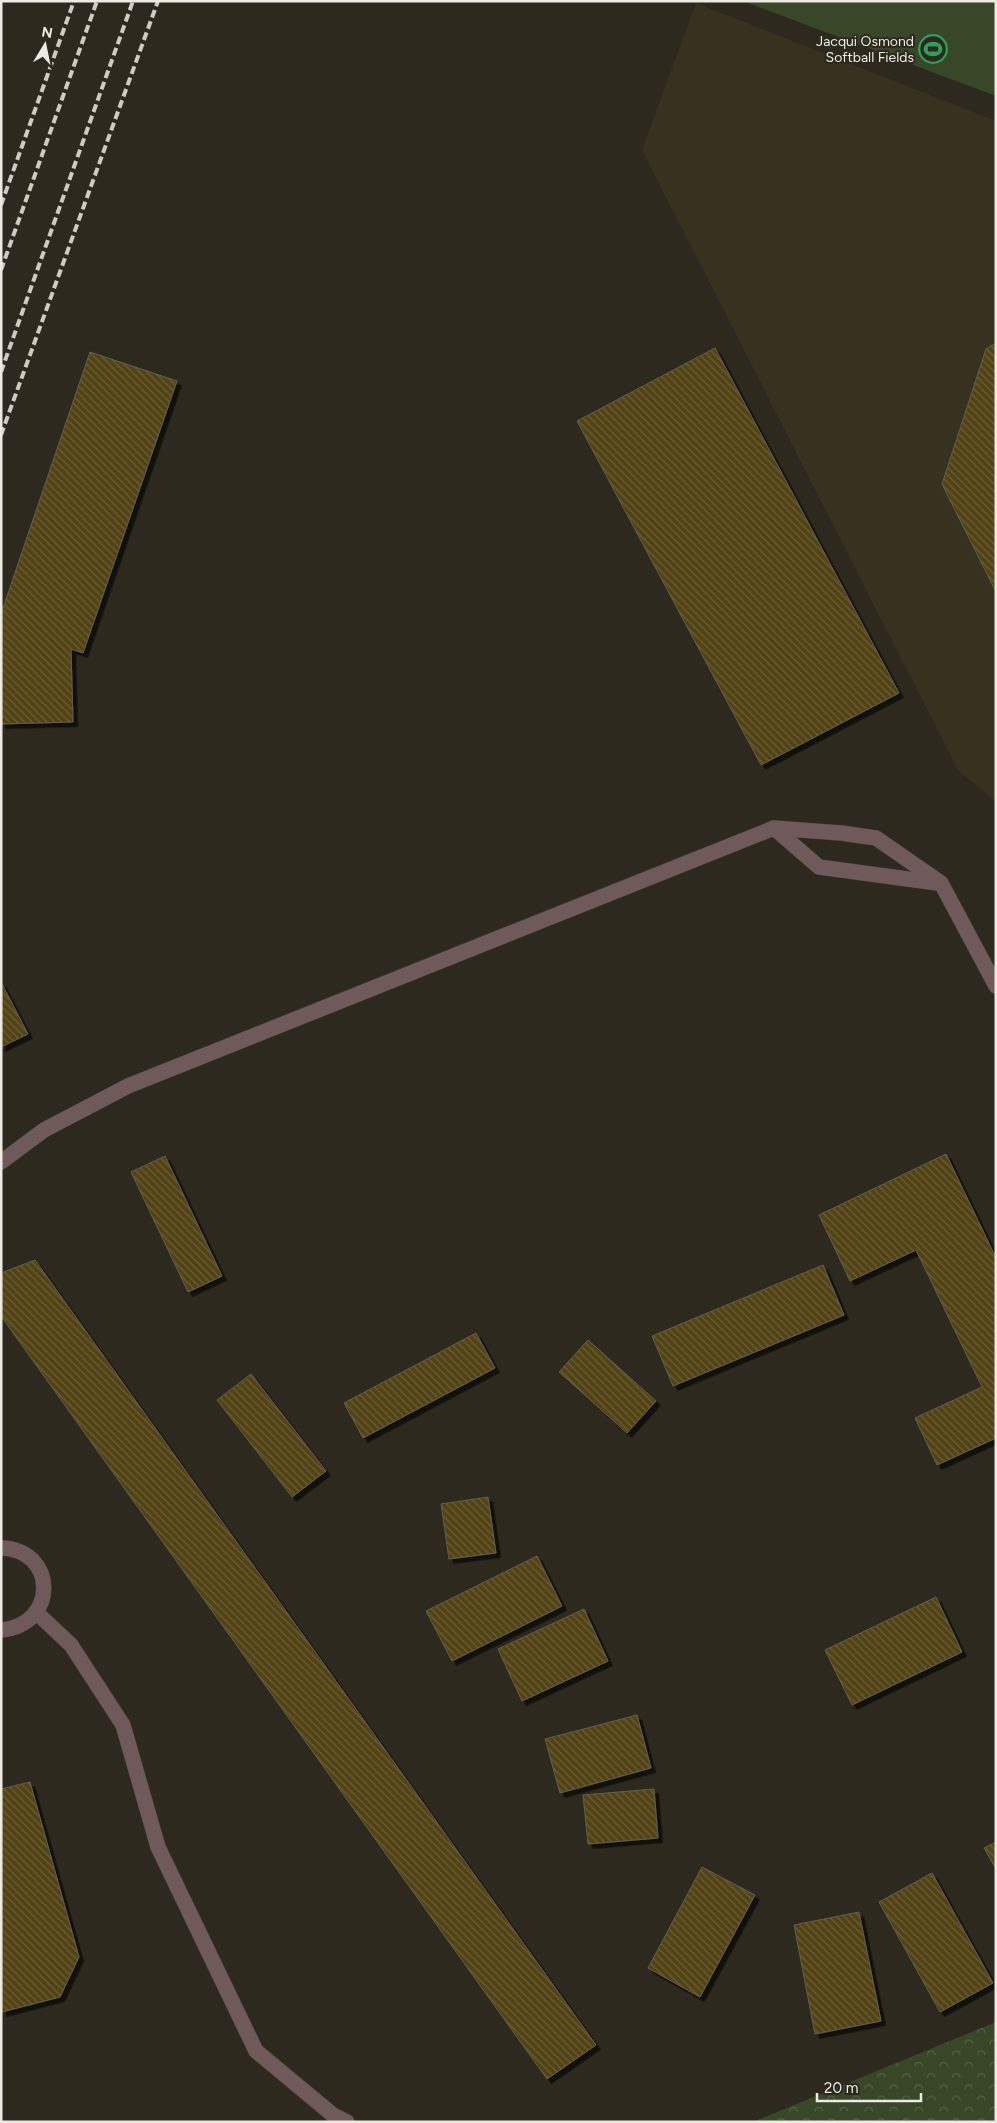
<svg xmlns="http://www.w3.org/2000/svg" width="997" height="2123" font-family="Figtree,sans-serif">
  <defs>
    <pattern id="forest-crowns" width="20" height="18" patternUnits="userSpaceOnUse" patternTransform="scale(1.25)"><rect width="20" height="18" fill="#384728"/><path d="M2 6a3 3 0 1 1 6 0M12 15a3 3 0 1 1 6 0" fill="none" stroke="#556247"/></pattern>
    <pattern id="building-back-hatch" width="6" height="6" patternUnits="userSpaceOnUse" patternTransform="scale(1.25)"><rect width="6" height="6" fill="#524315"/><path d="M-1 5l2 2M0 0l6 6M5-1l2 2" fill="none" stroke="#6b5e37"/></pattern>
    <filter id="shadow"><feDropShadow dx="4.5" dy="4.5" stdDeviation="0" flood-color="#0009"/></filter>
  </defs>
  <rect width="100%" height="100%" fill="#2d291e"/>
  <!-- built -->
  <path fill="#37311f" d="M696,3l300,118v681l-38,-32 -316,-620z"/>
  <!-- grass -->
  <path fill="#384728" d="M743,1h253v95z"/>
  <!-- forest -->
  <path fill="url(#forest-crowns)" d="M996,2022v100h-243z"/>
  <!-- building -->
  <g fill="url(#building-back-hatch)" stroke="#625e51" filter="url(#shadow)">
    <path d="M996,343v249l-54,-108 44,-135z"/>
    <path d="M715,348l184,345 -138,72 -184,-344z"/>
    <path d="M90,352l87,29 -94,272 -12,-4 2,73 -72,2v-110z"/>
    <path d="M1,982l27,52 -27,13z"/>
    <path d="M946,1154l50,104v180l-59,27 -22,-47 67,-31 -66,-137 -66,31 -31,-66z"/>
    <path d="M165,1156l57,120 -34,16 -57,-120z"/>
    <path d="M35,1260l561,785 -49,34 -546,-763v-43z"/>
    <path d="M823,1265l21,50 -171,71 -21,-50z"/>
    <path d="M476,1333l19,35 -132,70 -19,-35z"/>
    <path d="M588,1340l68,61 -29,32 -68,-61z"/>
    <path d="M251,1374l75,97 -34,26 -75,-97z"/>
    <path d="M488,1497l8,56 -47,6 -8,-55z"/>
    <path d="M537,1556l25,50 -110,55 -26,-50z"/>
    <path d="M936,1597l26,55 -110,53 -27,-55z"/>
    <path d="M584,1609l24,52 -86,40 -24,-52z"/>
    <path d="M637,1715l14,53 -91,25 -15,-54z"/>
    <path d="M30,1782l49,175 -19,40 -58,15 -1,-223z"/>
    <path d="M654,1789l4,49 -70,6 -5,-49z"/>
    <path d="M996,1842v27l-12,-21z"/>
    <path d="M702,1867l53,28 -55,102 -52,-29z"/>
    <path d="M932,1873l61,110 -53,29 -61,-110z"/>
    <path d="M859,1912l22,109 -66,13 -21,-109z"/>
  </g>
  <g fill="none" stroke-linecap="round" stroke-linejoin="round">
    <defs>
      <g id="minor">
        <path d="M774,828l45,39 118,16"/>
        <path d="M1,1162l43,-32 84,-44 646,-258 67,5 35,5 65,45 55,103"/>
        <path d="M1,1548c56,1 58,77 0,82"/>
        <path d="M37,1613l34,32 52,80 35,122 98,204 77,64 14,7"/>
      </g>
    </defs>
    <!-- minor casing -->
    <use href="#minor" stroke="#484439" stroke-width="16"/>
    <!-- minor -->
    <use href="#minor" stroke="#70595b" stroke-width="15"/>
    <!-- rail -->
    <g stroke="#cdcbc2" stroke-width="4" stroke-dasharray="8 4" stroke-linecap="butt">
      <path d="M1,205l73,-204"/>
      <path d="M1,270l96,-269"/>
      <path d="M1,372l132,-371"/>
      <path d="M1,435l157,-434"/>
    </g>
  </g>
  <!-- icons -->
  <defs>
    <symbol id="stadium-ring" viewBox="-11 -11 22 22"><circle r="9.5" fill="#2d291e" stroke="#2e9e5b" stroke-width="1.5"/><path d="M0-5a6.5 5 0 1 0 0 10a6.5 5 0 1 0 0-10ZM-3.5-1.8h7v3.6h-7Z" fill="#2e9e5b"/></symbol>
  </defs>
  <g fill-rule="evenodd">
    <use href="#stadium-ring" x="917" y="33" width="32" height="32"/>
  </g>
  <g text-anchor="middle" stroke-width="4" stroke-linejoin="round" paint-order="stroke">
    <!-- poi labels -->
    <g font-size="14" fill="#eceae2" stroke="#2d291e" text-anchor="end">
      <text x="914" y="46">Jacqui Osmond<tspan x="914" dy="16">Softball Fields</tspan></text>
    </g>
  </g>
  <!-- border -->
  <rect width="997" height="2123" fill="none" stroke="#eceae2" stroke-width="5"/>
  <!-- north arrow -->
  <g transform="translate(45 45) rotate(10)" stroke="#2d291e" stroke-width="4" paint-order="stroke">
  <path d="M0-4L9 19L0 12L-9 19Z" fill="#eceae2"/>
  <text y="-8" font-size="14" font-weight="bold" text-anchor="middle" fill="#eceae2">N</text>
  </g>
  <!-- scale -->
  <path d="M817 2093v8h104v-8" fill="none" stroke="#eceae2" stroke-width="2.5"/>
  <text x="824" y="2093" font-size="15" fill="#eceae2" stroke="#2d291e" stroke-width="4" paint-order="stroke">20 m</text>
</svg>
